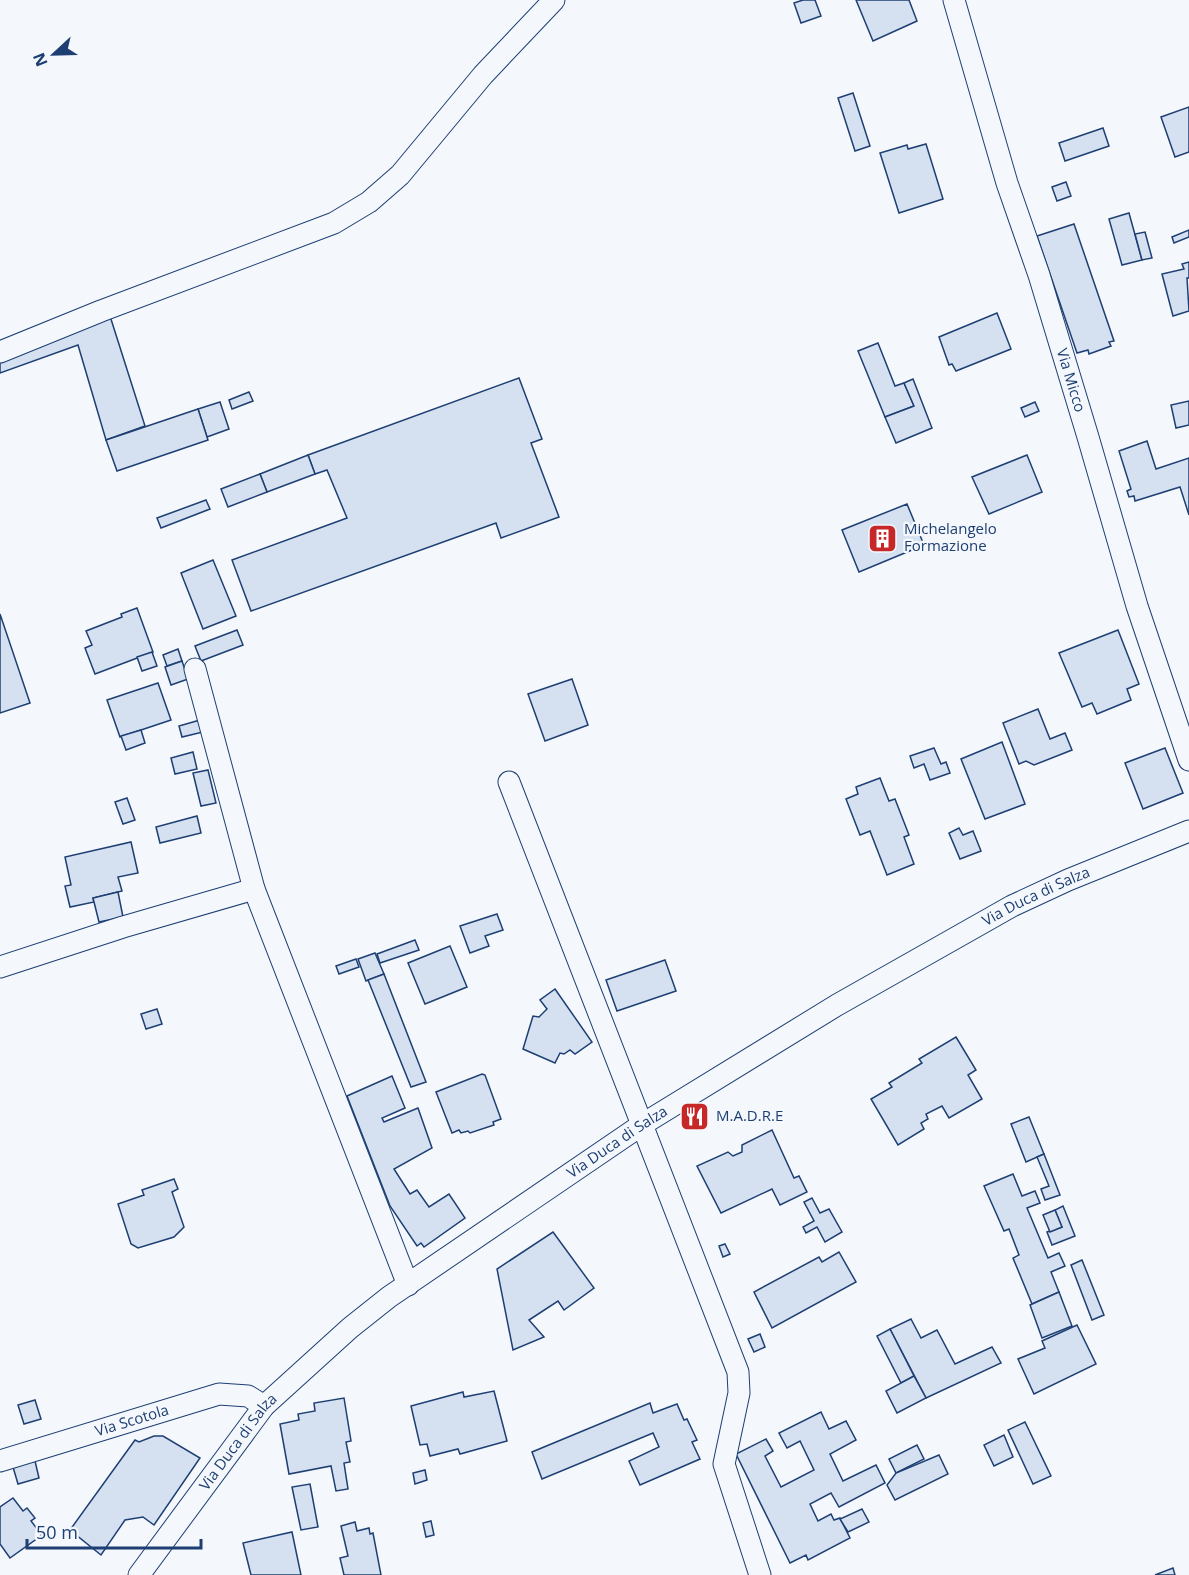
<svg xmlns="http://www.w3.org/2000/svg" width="1189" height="1575" font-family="'Open Sans',sans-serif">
  <rect width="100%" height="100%" fill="#f4f7fb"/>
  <!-- building -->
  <g fill="#d5e0f0" stroke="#1d3f73" stroke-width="1.5">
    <path d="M803,0h12l6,16 -20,7 -7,-20z"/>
    <path d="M856,0h53l8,21 -44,20z"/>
    <path d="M853,93l17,53 -15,5 -17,-53z"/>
    <path d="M1189,107v45l-14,5 -14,-40z"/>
    <path d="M1103,128l6,18 -44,15 -6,-18z"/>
    <path d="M926,144l17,55 -44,14 -19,-60 27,-8 1,4z"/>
    <path d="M1066,182l5,14 -14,5 -5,-14z"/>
    <path d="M1129,213l13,47 -20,5 -13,-46z"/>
    <path d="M1074,224l40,117 -5,1 2,4 -22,8 -1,-4 -11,3 -40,-117z"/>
    <path d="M1189,230v7l-15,6 -2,-6z"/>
    <path d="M1145,232l7,26 -10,2 -7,-26z"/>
    <path d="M1189,262v16h-2l2,33 -16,5 -11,-42 22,-5 -2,-5z"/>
    <path d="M997,313l14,36 -55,22 -4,-7 -3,1 -10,-28z"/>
    <path d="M110,316l35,110 -39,14 -28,-95 -78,28v-16z"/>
    <path d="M878,343l17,43 9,-3 10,23 -29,11 -27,-66z"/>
    <path d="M519,378l23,61 -11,4 28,74 -58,21 -5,-15 -245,88 -19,-51 115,-42 -20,-48 -12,4 -7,-19z"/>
    <path d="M913,379l19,49 -36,15 -11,-26 29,-11 -10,-23z"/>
    <path d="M249,392l4,9 -21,8 -3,-9z"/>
    <path d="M1189,401v24l-13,3 -5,-23z"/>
    <path d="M220,402l9,27 -22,8 -9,-28z"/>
    <path d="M1035,402l4,9 -14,6 -4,-9z"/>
    <path d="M198,409l10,31 -91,31 -11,-31z"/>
    <path d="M1147,441l9,28 33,-11v57l-9,-28 -45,14 -1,-5 -5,1 -2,-6 4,-2 -12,-38z"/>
    <path d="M308,455l7,19 -48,18 -7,-18z"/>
    <path d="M1027,455l15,37 -53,22 -17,-37z"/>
    <path d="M260,474l7,18 -39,15 -7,-18z"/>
    <path d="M206,500l4,9 -49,19 -4,-10z"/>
    <path d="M907,504l17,41 -65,27 -17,-42z"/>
    <path d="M213,560l23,56 -33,13 -22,-56z"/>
    <path d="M137,608l16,44 -58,22 -10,-26 7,-3 -6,-14 36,-14 -1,-3z"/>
    <path d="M0,614l30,89 -30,10z"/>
    <path d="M237,630l6,15 -42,16 -6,-15z"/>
    <path d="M1118,630l21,54 -12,5 4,11 -34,14 -5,-11 -10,4 -23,-54z"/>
    <path d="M178,649l4,12 -15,5 -4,-11z"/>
    <path d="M152,652l5,14 -15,5 -5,-14z"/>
    <path d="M182,661l6,18 -17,6 -6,-18z"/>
    <path d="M572,679l16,46 -43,16 -17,-47z"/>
    <path d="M158,683l13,37 -51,17 -13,-37z"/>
    <path d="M1038,709l12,30 15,-6 7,17 -38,15 -8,-4 -7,3 -16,-41z"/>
    <path d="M200,720l3,12 -21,5 -3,-11z"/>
    <path d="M141,730l4,13 -19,7 -5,-14z"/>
    <path d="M1002,742l23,62 -40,15 -24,-60z"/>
    <path d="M934,748l7,16 5,-2 4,11 -20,7 -6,-16 -10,4 -4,-12z"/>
    <path d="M1165,748l18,45 -40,16 -18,-46z"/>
    <path d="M193,752l4,17 -22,5 -4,-16z"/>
    <path d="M208,770l8,33 -15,3 -8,-33z"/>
    <path d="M880,778l9,23 6,-2 14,36 -5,2 10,27 -27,11 -17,-44 -10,4 -14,-36 12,-5 -2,-7z"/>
    <path d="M127,798l8,22 -12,4 -8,-22z"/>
    <path d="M197,816l4,17 -41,10 -4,-16z"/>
    <path d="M959,828l4,7 10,-4 8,20 -21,8 -11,-26z"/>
    <path d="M131,842l7,31 -20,4 4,14 -29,7 1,4 -24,5 -5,-21 6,-1 -6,-28z"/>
    <path d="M118,892l5,25 -24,5 -6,-24z"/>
    <path d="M497,914l6,16 -18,6 4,10 -19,7 -10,-27z"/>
    <path d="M415,940l4,10 -39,13 -3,-9z"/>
    <path d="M450,946l17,41 -42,17 -17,-41z"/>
    <path d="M375,953l9,21 -18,7 -8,-22z"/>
    <path d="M356,959l3,8 -20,7 -3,-8z"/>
    <path d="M665,960l11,31 -59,20 -11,-31z"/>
    <path d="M384,974l42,108 -15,5 -43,-107z"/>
    <path d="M555,989l37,53 -17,12 -5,-4 -6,4 -4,-1 -5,10 -32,-14 10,-33 6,1 8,-8 -7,-9z"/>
    <path d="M157,1009l5,15 -16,5 -5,-15z"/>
    <path d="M956,1037l20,33 -8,5 14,24 -33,19 -7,-12 -16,8 2,5 -7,4 3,6 -26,16 -27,-46 21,-12 -3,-4 33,-20 -3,-4z"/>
    <path d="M482,1074l3,1 16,44 -8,3 1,3 -24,8 -2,-2 -7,2 -2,-3 -7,3 -16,-41z"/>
    <path d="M392,1076l13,32 -23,10 2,4 34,-14 14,40 -38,21 16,25 7,-4 12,17 20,-13 16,24 -41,29 -3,-4 -4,3 -27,-40 -43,-110z"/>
    <path d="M1029,1117l15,37 -18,8 -15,-38z"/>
    <path d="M772,1130l22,48 5,-2 8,16 -27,13 -8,-16 -51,24 -24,-47 31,-14 5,4 9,-4v-7z"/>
    <path d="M1044,1154l16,41 -15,5 -4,-11 8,-3 -12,-29z"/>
    <path d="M1013,1174l9,22 13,-5 5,12 -13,5 21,50 11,-5 6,13 -14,6 8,20 -27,12 -19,-46 6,-3 -10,-26 -5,2 -20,-45z"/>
    <path d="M174,1179l4,10 -6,3 12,35 -10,10 -36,11 -7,-4 -13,-40 26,-9 -2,-5z"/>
    <path d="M812,1198l8,15 9,-4 13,23 -17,10 -8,-15 -11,6 -3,-6 11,-6 -10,-19z"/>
    <path d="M1063,1206l12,30 -23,9 -5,-13 15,-5 -7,-17z"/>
    <path d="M1055,1210l7,17 -12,5 -7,-17z"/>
    <path d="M553,1232l41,56 -30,22 -6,-9 -29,19 15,17 -31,13 -16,-81z"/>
    <path d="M725,1244l5,10 -7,3 -4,-11z"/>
    <path d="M839,1252l17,30 -84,46 -18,-36 65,-35 3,5z"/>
    <path d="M1082,1260l22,55 -12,5 -21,-55z"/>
    <path d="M1059,1292l13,34 -30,12 -12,-33z"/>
    <path d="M911,1319l10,19 16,-8 18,34 37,-17 9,16 -75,35 -36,-69z"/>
    <path d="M1077,1325l19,39 -62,30 -16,-35 27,-11 -3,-7z"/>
    <path d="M890,1329l24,47 -13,7 -24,-47z"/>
    <path d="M760,1334l5,13 -11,5 -6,-13z"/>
    <path d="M914,1376l12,22 -29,15 -11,-22z"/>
    <path d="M494,1391l13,50 -47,13 -2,-5 -28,7 -3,-12 -7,1 -9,-39 52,-14 1,5z"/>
    <path d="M344,1398l7,43 -5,1 4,20 -6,1 4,26 -12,2 -5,-25 -42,8 -9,-50 19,-4 -1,-6 17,-3 -1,-8z"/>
    <path d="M35,1400l6,19 -17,5 -6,-19z"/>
    <path d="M650,1403l3,10 24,-9 7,16 3,-1 10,21 -5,2 8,17 -60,26 -11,-24 30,-14 -6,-14 -111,46 -10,-27z"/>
    <path d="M821,1412l8,17 17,-8 10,19 -26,14 13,27 33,-16 9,18 -46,24 -8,-14 -21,11 8,17 13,-7 3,6 6,-2 10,20 -42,22 -2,-5 -16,8 -54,-109 30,-15 7,12 -8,5 16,31 33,-17 -14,-29 -13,7 -8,-15z"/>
    <path d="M1025,1422l26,54 -18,8 -25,-54z"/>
    <path d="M1004,1435l9,22 -19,9 -10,-21z"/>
    <path d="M154,1436h9l37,22 -46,67 -11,-8 -18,3 -24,35 -31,-25 65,-90 4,2z"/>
    <path d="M917,1445l7,14 -28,14 -7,-14z"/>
    <path d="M939,1455l9,19 -53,26 -8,-15 9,-12z"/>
    <path d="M35,1461l4,17 -21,6 -5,-17z"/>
    <path d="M425,1470l2,10 -12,4 -2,-11z"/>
    <path d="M310,1484l8,43 -17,3 -9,-43z"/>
    <path d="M13,1498l10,13 4,-3 8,10 -4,3 11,14 -32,23 -10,-14v-37z"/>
    <path d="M862,1509l7,13 -21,10 -8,-13z"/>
    <path d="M431,1521l3,14 -8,2 -3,-14z"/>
    <path d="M355,1522l2,9 12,-3 1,6 3,-1 8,42h-37l-4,-17 8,-2 -7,-30z"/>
    <path d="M292,1532l9,43h-50l-8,-32z"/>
    <path d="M1173,1568l2,7h-20z"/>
  </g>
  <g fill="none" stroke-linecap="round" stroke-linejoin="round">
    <defs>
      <g id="minor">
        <path id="s1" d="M954,0l53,183 32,92 49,162 49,169 52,154"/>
        <path d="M0,352l101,-41 233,-88 35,-21 31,-27 83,-100 71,-75"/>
        <path d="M195,669l59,220 154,396"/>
        <path d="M509,782l229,590 1,21 -15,71 36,111"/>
        <path d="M0,967l123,-40 131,-38"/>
        <path id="s2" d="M0,1461l219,-67 29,2 16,10"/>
        <path id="s3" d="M139,1575l125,-169 86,-78 39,-31 254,-173 194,-119 175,-99 56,-26 121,-49"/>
      </g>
    </defs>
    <!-- minor casing -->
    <use href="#minor" stroke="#1d3f73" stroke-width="23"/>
    <!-- minor -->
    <use href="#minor" stroke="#f4f7fb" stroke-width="21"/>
  </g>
  <!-- icons -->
  <defs>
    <symbol id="building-square" viewBox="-11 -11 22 22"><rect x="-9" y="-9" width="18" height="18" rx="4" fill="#c62828" stroke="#f4f7fb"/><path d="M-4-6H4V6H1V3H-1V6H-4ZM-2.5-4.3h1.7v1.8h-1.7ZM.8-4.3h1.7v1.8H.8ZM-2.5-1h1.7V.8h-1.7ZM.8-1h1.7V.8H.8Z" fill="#fff"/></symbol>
    <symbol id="restaurant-square" viewBox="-11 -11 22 22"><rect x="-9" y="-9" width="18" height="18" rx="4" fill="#c62828" stroke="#f4f7fb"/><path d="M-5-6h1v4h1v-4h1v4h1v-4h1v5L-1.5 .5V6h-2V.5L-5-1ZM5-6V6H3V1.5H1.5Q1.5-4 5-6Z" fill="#fff"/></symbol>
  </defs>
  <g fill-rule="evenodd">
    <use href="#building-square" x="866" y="522" width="33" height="33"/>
    <use href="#restaurant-square" x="678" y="1100" width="33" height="33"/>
  </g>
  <g text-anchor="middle" stroke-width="4.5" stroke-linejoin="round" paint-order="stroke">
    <!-- street labels -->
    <g font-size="15" fill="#1d3f73" stroke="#f4f7fb">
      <text dy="5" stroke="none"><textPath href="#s1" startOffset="398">Via Micco</textPath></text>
      <text dy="5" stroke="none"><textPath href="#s3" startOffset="1138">Via Duca di Salza</textPath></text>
      <text dy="5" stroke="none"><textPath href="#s3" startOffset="652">Via Duca di Salza</textPath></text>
      <text dy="5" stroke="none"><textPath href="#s2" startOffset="138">Via Scotola</textPath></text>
      <text dy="5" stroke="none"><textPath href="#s3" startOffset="166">Via Duca di Salza</textPath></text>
    </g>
    <!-- poi labels -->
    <g font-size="15" fill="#1d3f73" stroke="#f4f7fb" text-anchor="start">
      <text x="904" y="534">Michelangelo<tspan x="904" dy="17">Formazione</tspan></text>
      <text x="716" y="1121">M.A.D.R.E</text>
    </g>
  </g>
  <!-- north arrow -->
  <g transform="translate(54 54) rotate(248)" stroke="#f4f7fb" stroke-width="4.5" paint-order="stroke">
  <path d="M0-4.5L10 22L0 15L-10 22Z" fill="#1d3f73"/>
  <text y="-9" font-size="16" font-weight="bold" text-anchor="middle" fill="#1d3f73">N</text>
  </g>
  <!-- scale -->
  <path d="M27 1539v9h174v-9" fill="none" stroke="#1d3f73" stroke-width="3"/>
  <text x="36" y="1539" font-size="18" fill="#1d3f73" stroke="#f4f7fb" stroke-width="4.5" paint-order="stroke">50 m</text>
</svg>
